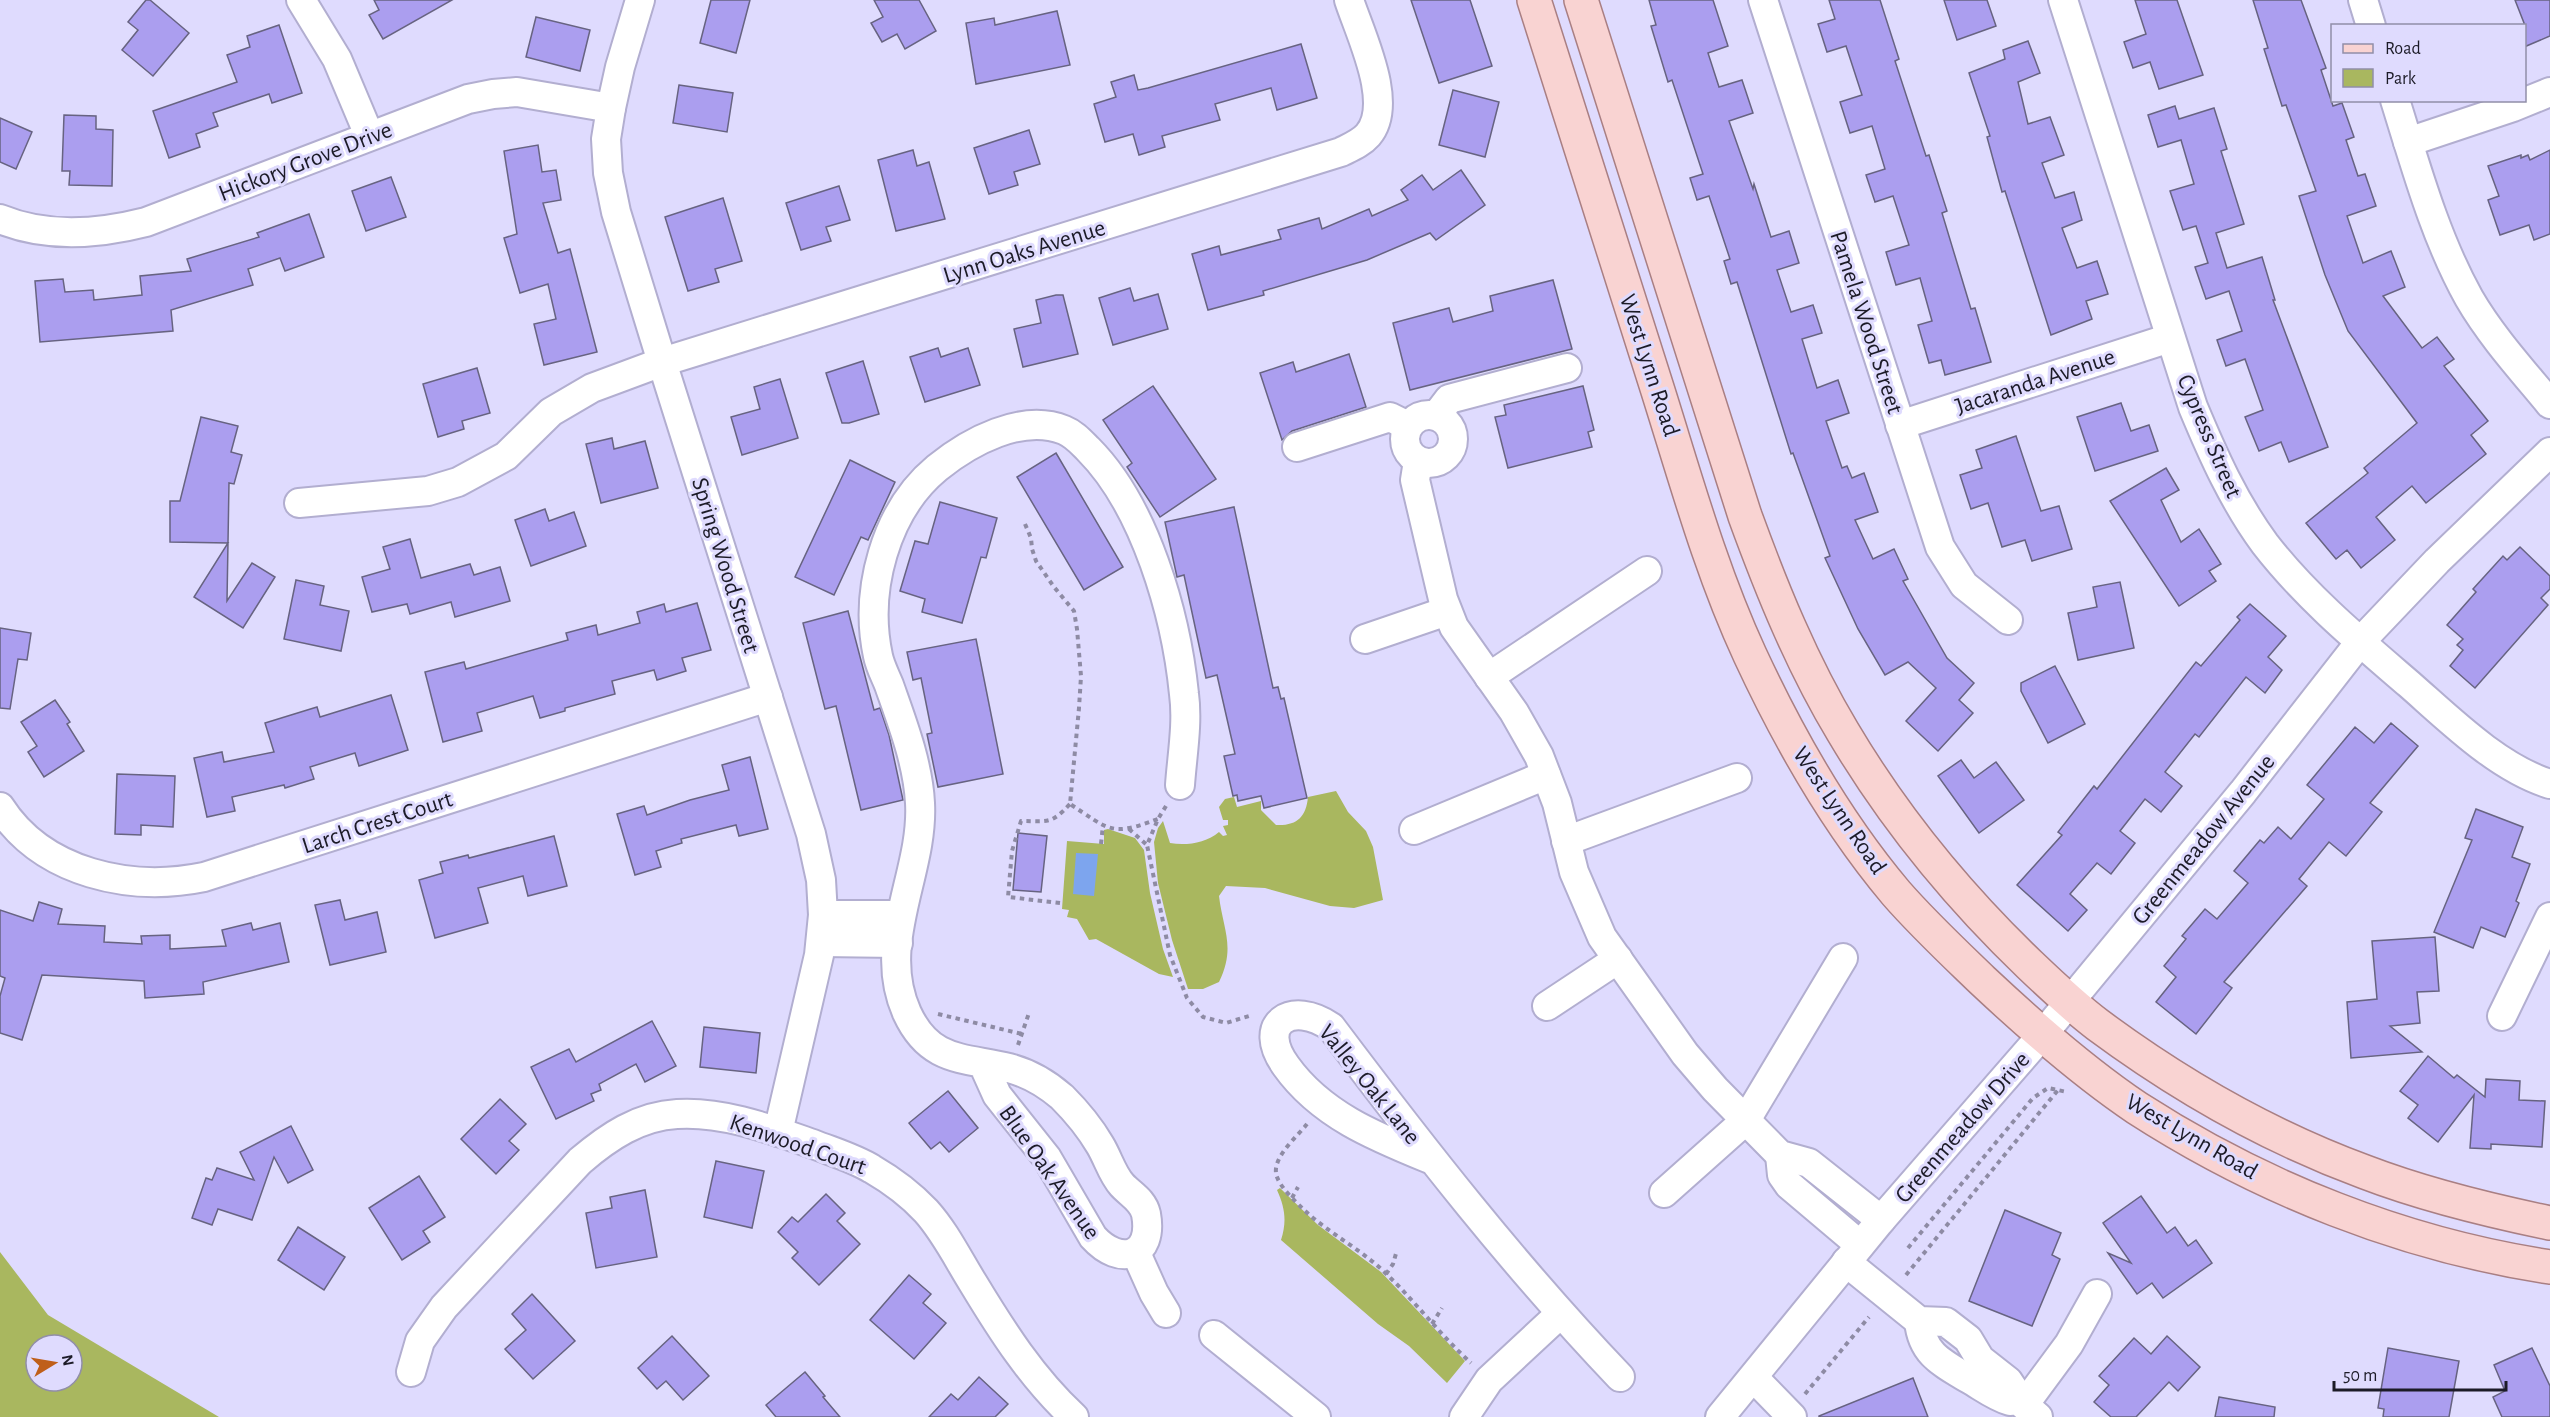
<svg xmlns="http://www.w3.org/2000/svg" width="2550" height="1417" font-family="'Alegreya Sans',sans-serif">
  <rect width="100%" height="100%" fill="#dfdbfe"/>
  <!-- green -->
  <g fill="#a9b75f" fill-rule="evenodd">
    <path d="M1336,791l12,21 18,19 7,16 10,53 -29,8 -24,-2 -65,-18 -39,-2 -7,10c4,34 17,51 0,86l-16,7h-15l-16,-49 -14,-57 -4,-41 4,-14 5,-7 7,22c16,3 36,0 49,-11l4,4 4,-1 -4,-9 5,-1v-5h-5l-4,-13 6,-8 9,-2 3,10 24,-6v9l15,15c21,1 30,-8 32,-28z"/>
    <path d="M1108,829l27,9 9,12 6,43 13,56 10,28 -14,-3 -63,-35 -7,1 -12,-21 -10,-2 2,-7 -7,-1 5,-68 37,3v-14z"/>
    <path d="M1280,1188l38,37 63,47 84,89 -18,22 -38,-37 -31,-22 -97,-84c6,-19 4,-32 -4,-50z"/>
    <path d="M0,1252l48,63 171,102h-219zM36,1345h36v36h-36z"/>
  </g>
  <!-- water -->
  <path fill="#7da5ee" d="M1076,853l22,1 -4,42 -21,-2z"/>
  <!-- building -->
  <g fill="#ab9eef" stroke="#676381" stroke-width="1.5">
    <path d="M146,0h4l39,33 -36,43 -31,-26 16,-20 -10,-8z"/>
    <path d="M374,0h78l-69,39 -14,-24 10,-5z"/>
    <path d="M711,0h39l-14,53 -36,-10z"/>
    <path d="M874,0h45l17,31 -31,18 -8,-15 -15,8 -11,-19 12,-6z"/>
    <path d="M1411,0h59l22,66 -53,17z"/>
    <path d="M1649,0h64l15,46 -20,7 11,34 23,-7 11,33 -24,8 24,68 1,-5 17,53 18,-6 10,32 -22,7 14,42 22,-7 9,28 -20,6 15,49 21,-8 11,33 -23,8 16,47 5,-2 5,12 12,-5 14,39 -23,8 18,39 21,-10 14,30 -5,2 44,77 27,25 -15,17 14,13 -35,38 -32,-30 30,-33 -28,-26 -23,13 -27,-46 -33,-71 5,-2 -37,-103 -2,1 -54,-172 -6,2 -7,-23 6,-2 -21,-63 -12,4 -7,-22 13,-4 -31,-94 -4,2 -17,-56 5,-1z"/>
    <path d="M1829,0h51l19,59 -4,2 31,95 3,-1 18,56 -5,2 29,96 4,-1 16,54 -46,13 -4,-15 -12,3 -11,-38 14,-4 -12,-43 -24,7 -10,-33 23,-7 -16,-49 -18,6 -9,-27 19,-6 -13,-43 -22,7 -10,-31 22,-7 -16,-49 -19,6 -9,-28 17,-5z"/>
    <path d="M1944,0h43l9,26 -39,14z"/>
    <path d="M2135,0h42l26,75 -44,14 -9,-27 -17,6 -9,-26 22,-8z"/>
    <path d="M2253,0h48l25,68 -5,2 12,36 9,-3 12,34 -8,3 12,36 7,-2 11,32 -29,10 16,47 28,-12 14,36 -22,9 39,52 15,-11 17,22 -10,7 44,55 -17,14 15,19 -60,49 -14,-17 -36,31 19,23 -34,28 -14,-18 -11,9 -30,-36 62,-50 -4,-5 53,-45 -69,-92 -23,-56 -26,-79 17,-5 -30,-86 -4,1 -18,-57 4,-1z"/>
    <path d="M2515,0h35v36l-26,11v-24z"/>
    <path d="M1057,11l13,54 -94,19 -10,-61 28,-5 1,7z"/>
    <path d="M536,17l54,13 -10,41 -54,-14z"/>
    <path d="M279,25l23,68 -30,10 -3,-9 -56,19 5,13 -22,8 4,13 -31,11 -16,-47 84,-29 -10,-27 23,-8 -3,-11z"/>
    <path d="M2028,41l12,32 -22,9 10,42 22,-7 14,38 -22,8 13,35 19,-6 8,28 -20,8 15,40 20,-7 11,33 -22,7 6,18 -41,16 -46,-144 -3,1 -15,-55 3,-1 -21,-63 36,-14 -2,-9z"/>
    <path d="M1301,44l16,54 -40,12 -6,-22 -56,16 5,16 -58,16 3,11 -26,8 -6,-21 -28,8 -11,-38 22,-7 -5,-15 23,-7 4,15 10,-2z"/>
    <path d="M679,85l54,8 -6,39 -54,-9z"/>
    <path d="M1453,90l46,12 -14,55 -46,-12z"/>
    <path d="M2175,106l4,13 35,-11 13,41 -6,2 23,73 -28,9 11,35 35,-11 13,43h-2l55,147 -39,15 -8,-20 -22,9 -14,-34 18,-7 -18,-51 -19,7 -9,-26 25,-9 -13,-40 -23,8 -11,-32 13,-4 -12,-37 -13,4 -13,-39 24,-7 -13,-44 -23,7 -10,-32z"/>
    <path d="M64,115l32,1v13l17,1 -1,56 -43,-1 1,-14h-8z"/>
    <path d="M0,118l32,14 -16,37 -16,-7z"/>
    <path d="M1029,130l11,34 -26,8 4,13 -29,9 -15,-46z"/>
    <path d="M538,145l4,27 14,-2 5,30 -18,3 15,50 12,-4 27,103 -53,13 -10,-41 22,-5 -8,-35 -28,9 -16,-55 13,-4 -13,-83z"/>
    <path d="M913,150l4,16 12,-4 16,57 -49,12 -18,-71z"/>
    <path d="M2550,150v84l-16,6 -5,-15 -29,10 -12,-35 11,-4 -11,-30 33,-11v3l7,-3 2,5z"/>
    <path d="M1461,170l24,35 -49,35 -6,-7 -63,27 -104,31 1,4 -56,15 -16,-56 27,-8 2,9 60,-16 -3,-9 41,-12 3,11 47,-20 3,7 36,-16 -7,-10 21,-15 11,15z"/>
    <path d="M391,177l15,40 -40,14 -14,-40z"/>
    <path d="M839,186l11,34 -24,7 5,14 -30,9 -15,-47z"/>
    <path d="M723,198l19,63 -27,8 4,13 -31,9 -23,-74z"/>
    <path d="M309,214l15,43 -39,14 -5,-13 -32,11 5,16 -82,25 2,21 -133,11 -5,-61 28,-2 2,13 28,-2 1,10 48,-5 -2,-19 51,-5 -4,-12 72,-22 -2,-4z"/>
    <path d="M1553,280l19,69 -162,41 -17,-67 56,-15 4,14 40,-11 -3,-15z"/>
    <path d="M1130,288l4,13 24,-7 10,35 -55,16 -14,-47z"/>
    <path d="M1056,295h7l15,59 -55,13 -9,-38 27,-6 -5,-23z"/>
    <path d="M938,348l3,9 27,-9 12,37 -55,17 -15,-45z"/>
    <path d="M1349,354l17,53 -74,24 -10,9 -22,-67 33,-11 3,10z"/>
    <path d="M863,361l16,53 -30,9h-7l-16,-50z"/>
    <path d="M477,368l13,45 -28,8 2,8 -26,8 -15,-53z"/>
    <path d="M780,379l18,59 -56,17 -11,-38 29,-8 -6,-22z"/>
    <path d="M1153,386l63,93 -56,38 -33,-50 5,-4 -29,-43z"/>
    <path d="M1583,386l11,44 -6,2 4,15 -84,21 -13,-51 11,-2 -2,-10z"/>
    <path d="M2121,403l10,28 18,-6 9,26 -63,20 -18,-54z"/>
    <path d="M201,417l37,9 -7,26 11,3 -8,29 -5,-1 -2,118 25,-38 23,14 -32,51 -49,-31 34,-54 -58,-1v-41h10z"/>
    <path d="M2016,436l25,75 18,-5 13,43 -40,12 -7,-21 -23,7 -14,-44 -17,6 -11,-34 22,-7 -6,-18z"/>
    <path d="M612,438l2,11 31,-8 13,47 -57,15 -15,-59z"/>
    <path d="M1056,453l67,114 -39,23 -67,-113z"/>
    <path d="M850,460l45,22 -27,58 -7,-3 -27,58 -39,-18z"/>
    <path d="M2166,468l13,22 -18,10 20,42 18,-13 22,35 -12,7 7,10 -37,25 -69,-105z"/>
    <path d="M940,502l57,16 -11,40 -5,-1 -19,66 -40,-11 3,-13 -25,-8 15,-50 13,3z"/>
    <path d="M1234,507l39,181 5,-1 3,12 3,-1 23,100 -43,10 -3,-12 -23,5 -1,-6 -4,1 -9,-40 11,-2 -18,-79 -11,3 -22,-103 -7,2 -12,-55z"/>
    <path d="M545,509l4,12 25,-9 12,34 -55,20 -16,-46z"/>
    <path d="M410,539l11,39 49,-14 4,11 26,-8 10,34 -55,16 -4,-15 -41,12 -3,-10 -35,8 -10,-35 28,-8 -7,-22z"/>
    <path d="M2520,547l30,29v13l-9,9 7,7 -73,83 -25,-22 13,-16 -6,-5 6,-6 -16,-14 29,-33 -3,-3 30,-33 4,4z"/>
    <path d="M296,580l28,6 -4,19 29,6 -8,40 -57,-12z"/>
    <path d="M2120,582l14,66 -56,12 -10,-47 29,-6 -4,-20z"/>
    <path d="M697,603l14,47 -29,8 4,13 -29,9 -3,-10 -42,11 3,13 -50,14v3l-25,7 -7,-22 -56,17 5,18 -39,11 -18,-70 39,-10 2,7 102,-29 -2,-7 30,-8 2,10 42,-12 -3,-11 27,-8 2,8z"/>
    <path d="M2250,604l36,32 -18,21 14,13 -17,23 -19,-16 -47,60 -4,-3 -30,38 17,14 -21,26 -16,-13 -25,32 15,12 -24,31 -14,-11 -27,31 17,16 -19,21 -51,-46 45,-50 -4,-3 36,-46 3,3 99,-127 5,4 39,-46 -3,-3z"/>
    <path d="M848,611l26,99 6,-2 9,27 14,65 -42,10 -25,-104 -11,3 -22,-86z"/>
    <path d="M0,628l31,5 -4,27 -9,-1 -8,50 -10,-1z"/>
    <path d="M976,639l27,135 -65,13 -11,-53 5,-1 -11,-55 -8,2 -6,-28z"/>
    <path d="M2055,666l30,58 -37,19 -27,-52v-8z"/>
    <path d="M391,695l17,55 -49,16 -4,-13 -45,14 4,12 -29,9 -1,-3 -52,12 3,14 -28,6 -13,-59 28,-6 2,10 50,-10 -9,-29 52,-16 3,10z"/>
    <path d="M55,700l15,22 -3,2 17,27 -40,26 -16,-25 9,-6 -16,-24z"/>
    <path d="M2391,723l27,23 -48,57 12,9 -36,44 -17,-14 -30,37 8,7 -83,96 8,6 -36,46 -40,-32 20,-25 -12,-11 22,-27 -4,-3 23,-27 12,10 31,-36 -14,-12 26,-31 4,3 14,-16 13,12 33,-40 -17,-14 48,-58 19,16z"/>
    <path d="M750,757l18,72 -29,7 -3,-11 -55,14 1,4 -26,8 5,16 -26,8 -18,-61 27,-8 3,9 43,-15 39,-10 -7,-25z"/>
    <path d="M1961,760l13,18 22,-16 28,38 -45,33 -41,-57z"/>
    <path d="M117,774l58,2 -2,51 -32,-2v10l-26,-1z"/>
    <path d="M2476,809l47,18 -11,30 18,7 -14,37 3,2 -14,34 -24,-10 -8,21 -39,-16 38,-92 -7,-2z"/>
    <path d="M1018,833l29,3 -6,56 -28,-2z"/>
    <path d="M554,836l13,50 -39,10 -5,-20 -45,12 10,35 -53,15 -16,-58 24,-7 -3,-11 28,-7 1,3z"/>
    <path d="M340,900l5,20 32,-8 9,40 -56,13 -15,-60z"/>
    <path d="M39,902l23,7 -4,15 47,2 -1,16 38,2 -1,-8 29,-1v14l56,-3 -4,-16 29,-7 2,7 27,-7 9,39 -86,20 1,12 -59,4 -1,-17 -102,-6 -20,65 -22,-7v-37l5,-18 -5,-2v-66l33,11z"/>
    <path d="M2435,937l4,54 -22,1 3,31 -30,3 32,26 -71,6 -4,-56 30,-3 -5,-58z"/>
    <path d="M652,1021l24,45 -31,16 -9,-18 -37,20 2,6 -10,4 3,7 -38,18 -25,-52 38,-18 7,13z"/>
    <path d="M704,1027l56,6 -4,40 -56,-6z"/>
    <path d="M2428,1056l26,22 3,-3 28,22 1,-18 34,2 -1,19 26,1 -3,46 -51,-3v5l-21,-1 4,-53 -36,47 -30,-24 10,-13 -18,-14z"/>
    <path d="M948,1091l30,37 -29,24 -9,-10 -9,7 -22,-26z"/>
    <path d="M500,1099l26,25 -17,17 10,9 -23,24 -35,-35z"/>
    <path d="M291,1126l22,44 -25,13 -14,-26 -22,63 -34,-11 -6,16 -20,-7 14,-40 6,2 5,-12 37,12 -14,-28z"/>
    <path d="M716,1161l48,10 -12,57 -48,-11z"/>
    <path d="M419,1176l26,41 -22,14 7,11 -28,18 -33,-52z"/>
    <path d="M645,1190l12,67 -61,11 -10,-55 26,-5 -2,-11z"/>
    <path d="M826,1194l19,19 -8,8 23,23 -41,41 -27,-27 6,-6 -20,-20 14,-15 6,5z"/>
    <path d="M2141,1196l26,37 8,-6 13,19 8,-6 16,23 -49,35 -11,-15 -15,11 -29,-41 23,10 -28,-40z"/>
    <path d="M2005,1210l56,23 -9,22 8,4 -28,67 -63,-25z"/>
    <path d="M298,1227l47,30 -21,33 -46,-30z"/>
    <path d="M909,1275l22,19 -8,9 23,20 -32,36 -44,-39z"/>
    <path d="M532,1294l43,47 -42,38 -28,-30 21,-19 -14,-16z"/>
    <path d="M672,1336l37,40 -26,24 -17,-19 -9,8 -19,-21z"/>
    <path d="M2167,1336l33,31 -22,24 -9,-9 -33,35h-25l-17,-15 15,-17 -10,-9 35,-38 17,16z"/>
    <path d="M2388,1348l71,13 -10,56h-66l1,-8 -6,-1z"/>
    <path d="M2532,1348l18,38v31h-48l-9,-20 12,-6 -11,-26z"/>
    <path d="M805,1372l20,24 -2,1 17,20h-64l-10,-12z"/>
    <path d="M979,1377l29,27 -13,13h-66l22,-23 7,6z"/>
    <path d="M1913,1378l15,39h-109v-1z"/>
    <path d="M2219,1397l56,10 -1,10h-59z"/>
  </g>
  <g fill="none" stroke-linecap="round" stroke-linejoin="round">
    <defs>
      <g id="minor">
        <path d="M301,0l36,59 32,76"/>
        <path d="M640,0l-20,67 -9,41 -5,31 2,34 8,39 46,150 149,472 10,46 2,35 -4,40 -41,177"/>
        <path d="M1763,0l177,547 24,38 44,35"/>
        <path d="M2063,0l130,407c20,48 41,95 72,137 41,53 94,97 144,140 41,36 89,84 141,100"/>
        <path d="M2363,0l8,26"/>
        <path d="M2395,100c21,67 40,137 74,198 22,38 53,72 81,106"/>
        <path d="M2408,142l105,-35 37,-15"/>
        <path d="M0,219c46,19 99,15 146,3l322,-123 25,-5 24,-2 94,16"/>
        <circle cx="1429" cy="439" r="24"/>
        <path d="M1436,416l13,-17 118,-31"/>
        <path d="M1900,425l270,-87"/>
        <path d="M1297,447l93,-30 18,9"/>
        <path d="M1418,461l-3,19 28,119 11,28 60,85 25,44 18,47 17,69 28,65 83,117 30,35 65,66 29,8 72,57"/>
        <path d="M299,503l129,-12 30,-9 48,-26 45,-44 41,-24 70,-26 679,-210c10,-5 20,-9 27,-17 27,-31 -8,-101 -19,-135"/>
        <path d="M1365,639l82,-28"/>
        <path d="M1489,677l158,-106"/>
        <path d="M0,807c43,67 131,85 204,70l564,-180"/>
        <path d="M1414,830l132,-55"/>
        <path d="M1566,841l171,-63"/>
        <path d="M823,915h77"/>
        <path d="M821,942l77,1"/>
        <path d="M1547,1006l71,-47"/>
        <path d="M2502,1016l48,-99"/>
        <path d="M983,1064l14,31 50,63 46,79c27,30 61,20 53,-23 -3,-14 -16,-20 -24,-29 -10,-11 -14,-27 -22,-40 -10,-17 -24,-34 -38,-48 -15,-13 -34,-24 -53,-29 -45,-11 -79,-5 -102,-55 -32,-70 17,-140 13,-210 -2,-40 -18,-81 -31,-118 -4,-10 -9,-19 -11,-29 -14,-65 7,-145 59,-188 32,-26 85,-55 127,-38 10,4 16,11 24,19 57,57 88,165 96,245 4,29 -2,62 -4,91"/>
        <path d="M1780,1155l2,20 7,10 71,60"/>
        <path d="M1430,1159c-54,-22 -109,-44 -144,-93 -31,-43 6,-66 45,-39 91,121 184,240 289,350"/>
        <path d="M1664,1193l82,-73 97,-162"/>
        <path d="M1136,1253l18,40 12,20"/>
        <path d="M1846,1262l73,59 27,1 22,17 12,20 28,22 16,24 14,12"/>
        <path d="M1919,1321c3,33 23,42 50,58 14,8 25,17 41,22"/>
        <path d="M1214,1335l102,82"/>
        <path d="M411,1372l9,-31 24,-34 136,-146c28,-24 59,-45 97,-47 46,-3 93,15 136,30 20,8 41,14 59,25 19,11 39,26 54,42 19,21 32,48 47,72 29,48 59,95 101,134"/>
        <path d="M1754,1378l38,39"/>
        <path d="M2024,1405l45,-61 28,-50"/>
        <path d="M1464,1417l25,-37 71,-66"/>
        <path d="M1720,1417l161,-197 162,-186 200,-242 117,-150 77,-81 113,-109"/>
      </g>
      <g id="major">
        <path d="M1534,0c41,130 83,261 124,391 28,89 53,180 92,264 39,84 87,168 146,238 27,31 57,59 86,87 48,45 100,91 155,128 124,80 267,137 413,159"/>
        <path d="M1581,0l164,516c27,74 57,148 98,216 51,86 115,164 187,233 22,21 44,42 68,60 81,60 172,112 267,147 60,23 122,38 185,51"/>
      </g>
    </defs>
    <!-- minor casing -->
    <use href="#minor" stroke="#b2aed0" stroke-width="32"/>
    <!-- major casing -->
    <use href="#major" stroke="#a97f83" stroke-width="36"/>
    <!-- path -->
    <g stroke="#8e8ba4" stroke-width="4" stroke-dasharray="4.5 4.5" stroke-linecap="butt">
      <path d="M1025,524l6,14 1,11 4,12 18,26 20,24 3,18 4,47 -2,32 -9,96c40,26 40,33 88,15"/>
      <path d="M1166,806l-8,13 -11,26 23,110 17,43 16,19 23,6 23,-7"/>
      <path d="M1129,829l18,16"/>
      <path d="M1101,844l2,-19"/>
      <path d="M1060,903l-52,-6 4,-46 9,-30c26,0 30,4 49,-17"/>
      <path d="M938,1014l84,20"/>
      <path d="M1018,1045l11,-32"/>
      <path d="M1307,1124c-10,13 -37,35 -30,53 4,11 17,23 26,32 23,22 52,37 76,58 33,30 59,66 92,96"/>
      <path d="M1292,1198l6,-11"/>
      <path d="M1908,1248l125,-150 15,-10 19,4"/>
      <path d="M1386,1274l7,-10 4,-14"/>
      <path d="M1906,1275l152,-185"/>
      <path d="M1432,1324l10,-16"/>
      <path d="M1805,1394l64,-77"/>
    </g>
    <!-- minor -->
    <use href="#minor" stroke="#fff" stroke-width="28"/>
    <!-- major -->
    <use href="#major" stroke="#f9d3d2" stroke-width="33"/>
  </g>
  <g text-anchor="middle" stroke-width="6" stroke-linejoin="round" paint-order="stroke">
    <!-- street labels -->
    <g font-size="24" fill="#1c1b27" stroke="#dfdbfe">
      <text transform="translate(305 161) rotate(-21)" y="8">Hickory Grove Drive</text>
      <text transform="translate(1024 251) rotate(-17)" y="8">Lynn Oaks Avenue</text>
      <text transform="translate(1867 322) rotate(72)" y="8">Pamela Wood Street</text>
      <text transform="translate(1650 365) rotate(72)" y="8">West Lynn Road</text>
      <text transform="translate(2035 381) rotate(-18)" y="8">Jacaranda Avenue</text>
      <text transform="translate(2210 436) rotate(67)" y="8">Cypress Street</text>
      <text transform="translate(726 565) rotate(73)" y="8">Spring Wood Street</text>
      <text transform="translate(1840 810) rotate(56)" y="8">West Lynn Road</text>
      <text transform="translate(377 822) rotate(-18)" y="8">Larch Crest Court</text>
      <text transform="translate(2203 839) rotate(-51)" y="8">Greenmeadow Avenue</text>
      <text transform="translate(1370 1084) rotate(51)" y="8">Valley Oak Lane</text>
      <text transform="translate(1962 1127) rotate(-49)" y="8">Greenmeadow Drive</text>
      <text transform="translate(2192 1136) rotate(30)" y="8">West Lynn Road</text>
      <text transform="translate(798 1144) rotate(19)" y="8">Kenwood Court</text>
      <text transform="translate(1050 1172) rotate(55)" y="8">Blue Oak Avenue</text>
    </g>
  </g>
  <!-- legend -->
  <rect x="2331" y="24" width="195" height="78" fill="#dfdbfe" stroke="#918ea8" stroke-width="1.5"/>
  <rect x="2343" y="44" width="30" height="9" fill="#f9d3d2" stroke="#918ea8" stroke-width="1.5"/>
  <text x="2385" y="54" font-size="18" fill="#1c1b27">Road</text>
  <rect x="2343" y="69" width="30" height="18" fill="#a9b75f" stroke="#918ea8" stroke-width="1.5"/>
  <text x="2385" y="84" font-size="18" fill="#1c1b27">Park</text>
  <!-- north arrow -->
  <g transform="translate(54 1363) rotate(79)"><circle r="28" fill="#dfdbfe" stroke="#918ea8" stroke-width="1.5"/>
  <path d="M0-4.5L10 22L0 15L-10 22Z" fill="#bf5f1a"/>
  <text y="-9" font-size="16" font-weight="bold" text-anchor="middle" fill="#1c1b27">N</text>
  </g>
  <!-- scale -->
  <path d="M2334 1381v9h172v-9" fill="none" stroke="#1c1b27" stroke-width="3"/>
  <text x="2343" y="1381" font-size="18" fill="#1c1b27" stroke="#dfdbfe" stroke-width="4.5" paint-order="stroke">50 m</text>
</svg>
